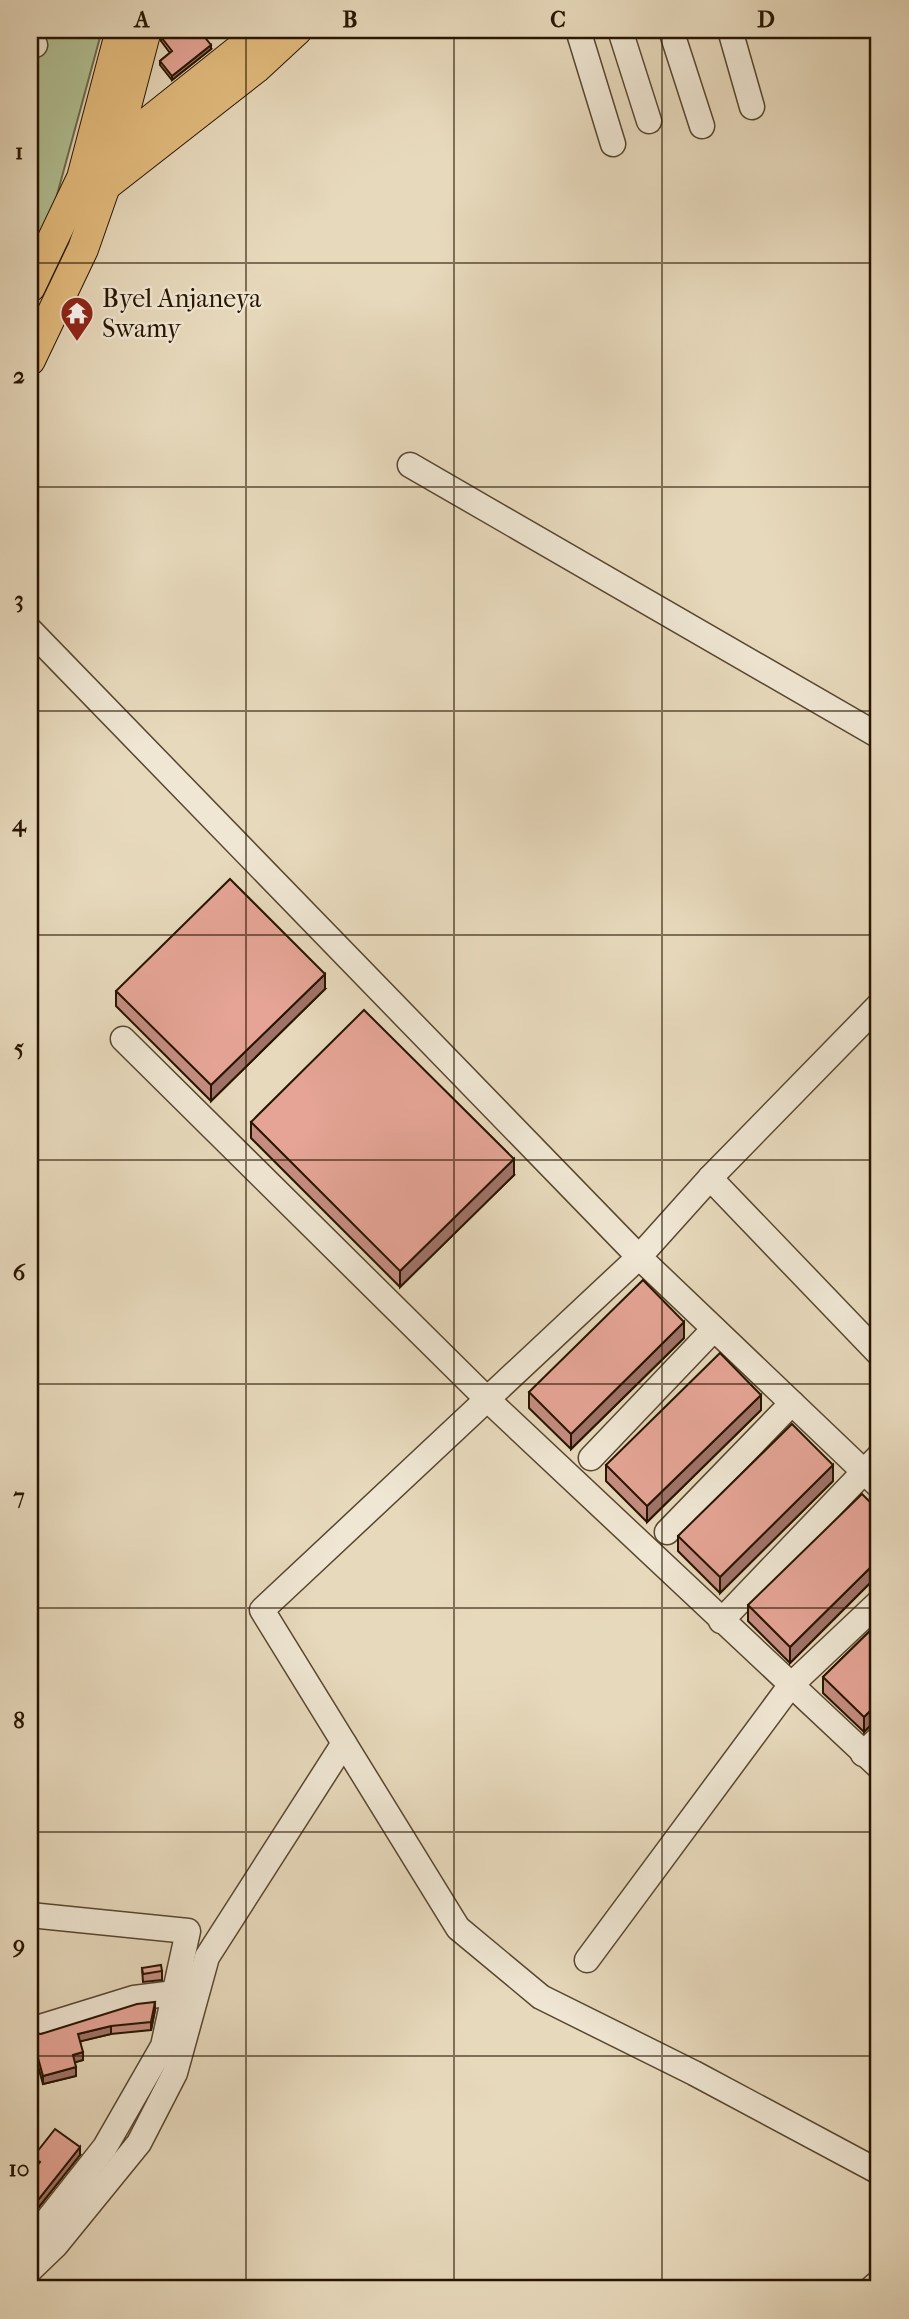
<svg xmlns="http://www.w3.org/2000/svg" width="909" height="2319" font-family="'IM FELL French Canon',serif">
<rect width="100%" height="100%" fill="#e7d9bc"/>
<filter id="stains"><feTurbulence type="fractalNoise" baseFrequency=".00286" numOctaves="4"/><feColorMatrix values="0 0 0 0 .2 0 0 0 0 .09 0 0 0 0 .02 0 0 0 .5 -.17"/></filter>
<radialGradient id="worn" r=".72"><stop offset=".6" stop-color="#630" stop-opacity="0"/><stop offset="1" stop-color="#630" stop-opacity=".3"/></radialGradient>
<!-- green -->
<path fill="#b1c094" stroke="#6c6a4a" stroke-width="2" d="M30,30H102L54,206L30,257Z"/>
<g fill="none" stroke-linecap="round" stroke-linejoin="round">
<defs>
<g id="minor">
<path d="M578,30L613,144"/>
<path d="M620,30L649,121"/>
<path d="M671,30L702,126"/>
<path d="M730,30L752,107"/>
<path d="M30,34L35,45"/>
<path d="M410,465L879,736"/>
<path d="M30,630L639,1257L879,1486"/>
<path d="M879,1005L710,1178L639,1257L262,1610L458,1928L541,1997L694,2073L879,2172"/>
<path d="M123,1039L487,1399L879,1767"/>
<path d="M710,1178L879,1354"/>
<path d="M591,1458L714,1329"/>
<path d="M667,1532L792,1403"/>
<path d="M721,1621L879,1456"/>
<path d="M863,1754L879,1738"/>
<path d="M30,1915L188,1931L163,2046L105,2147L30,2242"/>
<path d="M587,1960L790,1686L879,1602"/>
<path d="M37,2028L134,1998L175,1993"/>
<path d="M30,2270L56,2245L139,2143L175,2073L207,1957L344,1743"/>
<path d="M871,2289L879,2282"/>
</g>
<g id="major">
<path d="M112,151L264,30"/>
<path d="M99,184L105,186L256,68L297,30"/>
<path d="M30,287L82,178L121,30"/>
<path d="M30,360L83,249L105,186L146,30"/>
</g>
</defs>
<!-- minor casing -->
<use href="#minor" stroke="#58462f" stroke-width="27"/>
<!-- major casing -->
<use href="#major" stroke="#281500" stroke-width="32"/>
<!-- minor -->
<use href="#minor" stroke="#efe6d3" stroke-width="24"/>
<!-- major -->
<use href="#major" stroke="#e4bc7e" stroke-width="30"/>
</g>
<!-- wall -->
<g fill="#c58d81" stroke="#281500" stroke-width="2">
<path d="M161,37L211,49L172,80L160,65V61L170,53L161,41Z"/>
<path d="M325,989L211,1101L116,1006V991Z"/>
<path d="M251,1122L514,1175L400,1287L251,1138Z"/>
<path d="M684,1338L571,1449L529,1408V1392Z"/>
<path d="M761,1410L647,1522L606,1481V1465Z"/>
<path d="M833,1481L720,1593L678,1551V1536Z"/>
<path d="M879,1511V1574L790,1663L748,1621V1605Z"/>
<path d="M879,1622L864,1732L823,1693V1677Z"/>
<path d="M142,1968L162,1971V1980L143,1982Z"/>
<path d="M155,2010L151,2030L111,2034L80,2041L83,2060L75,2062L76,2076L43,2084L31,2041V2033L41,2034Z"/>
<path d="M80,2155L38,2208L30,2202V2175L36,2167L33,2165V2157Z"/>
</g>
<!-- shaded-wall -->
<g fill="#a07369" stroke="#281500" stroke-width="2">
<path d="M211,45V49L172,80V76Z"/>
<path d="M325,974V989L211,1101V1085Z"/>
<path d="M514,1159V1175L400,1287V1271Z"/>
<path d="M684,1322V1338L571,1449V1434Z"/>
<path d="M761,1395V1410L647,1522V1506Z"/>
<path d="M833,1465V1481L720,1593V1577Z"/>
<path d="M879,1559V1574L790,1663V1647Z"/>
<path d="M879,1702V1717L864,1732V1717Z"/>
<path d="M155,2002V2010L151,2030V2022Z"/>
<path d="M111,2026V2034L78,2042V2034Z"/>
<path d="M83,2052V2060L73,2063V2055Z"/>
<path d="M76,2067V2076L43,2084V2076Z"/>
<path d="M80,2147V2155L38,2208V2200Z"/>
</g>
<!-- building -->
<g fill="#e5a496" stroke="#281500" stroke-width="2">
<path d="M163,30H199L211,45L172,76L160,61L172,51L161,37Z"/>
<path d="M230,879L325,974L211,1085L116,991Z"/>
<path d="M364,1010L514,1159L400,1271L251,1122Z"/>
<path d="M643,1280L684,1322L571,1434L529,1392Z"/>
<path d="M720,1353L761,1395L647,1506L606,1465Z"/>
<path d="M792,1424L833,1465L720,1577L678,1536Z"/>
<path d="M862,1494L879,1511V1559L790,1647L748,1605Z"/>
<path d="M879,1622V1702L864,1717L823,1677Z"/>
<path d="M161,1965L162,1971L143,1974L142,1968Z"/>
<path d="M155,2002L151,2022L111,2026L78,2034L83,2052L73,2055L76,2067L43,2076L31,2033L41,2034L137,2004Z"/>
<path d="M55,2129L80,2147L38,2200L30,2194V2175L40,2162L33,2157Z"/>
</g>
<!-- grid -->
<path fill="none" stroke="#281500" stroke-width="2" stroke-opacity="0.55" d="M246,30V2289M454,30V2289M662,30V2289M30,263H879M30,487H879M30,711H879M30,935H879M30,1160H879M30,1384H879M30,1608H879M30,1832H879M30,2056H879"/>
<!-- icons -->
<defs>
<symbol id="temple-pin" viewBox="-11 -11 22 30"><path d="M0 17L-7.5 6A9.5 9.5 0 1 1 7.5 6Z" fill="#8f2418" stroke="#efe6d3"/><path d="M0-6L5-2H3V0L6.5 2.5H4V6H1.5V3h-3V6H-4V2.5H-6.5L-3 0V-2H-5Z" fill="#fff"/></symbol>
</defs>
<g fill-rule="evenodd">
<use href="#temple-pin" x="58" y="294" width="38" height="52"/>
</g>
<g text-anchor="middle" stroke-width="5" stroke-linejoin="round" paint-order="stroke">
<!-- poi labels -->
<g font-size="26" fill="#281500" stroke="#efe6d3" text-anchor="start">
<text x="102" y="307">Byel Anjaneya<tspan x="102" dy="30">Swamy</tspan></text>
</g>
</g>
<!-- margin -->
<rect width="909" height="2319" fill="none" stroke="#e7d9bc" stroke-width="77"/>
<rect x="38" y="38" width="832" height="2242" fill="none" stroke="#281500" stroke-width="2.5"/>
<g font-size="23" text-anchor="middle" font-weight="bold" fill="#281500">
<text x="142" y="27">A</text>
<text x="350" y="27">B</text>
<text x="558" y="27">C</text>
<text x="766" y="27">D</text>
<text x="19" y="159">1</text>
<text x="19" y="383">2</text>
<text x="19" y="607">3</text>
<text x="19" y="831">4</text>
<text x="19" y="1055">5</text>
<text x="19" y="1280">6</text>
<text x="19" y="1504">7</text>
<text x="19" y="1728">8</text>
<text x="19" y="1952">9</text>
<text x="19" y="2176">10</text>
</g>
<rect width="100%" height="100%" filter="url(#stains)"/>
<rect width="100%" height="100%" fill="url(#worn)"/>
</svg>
